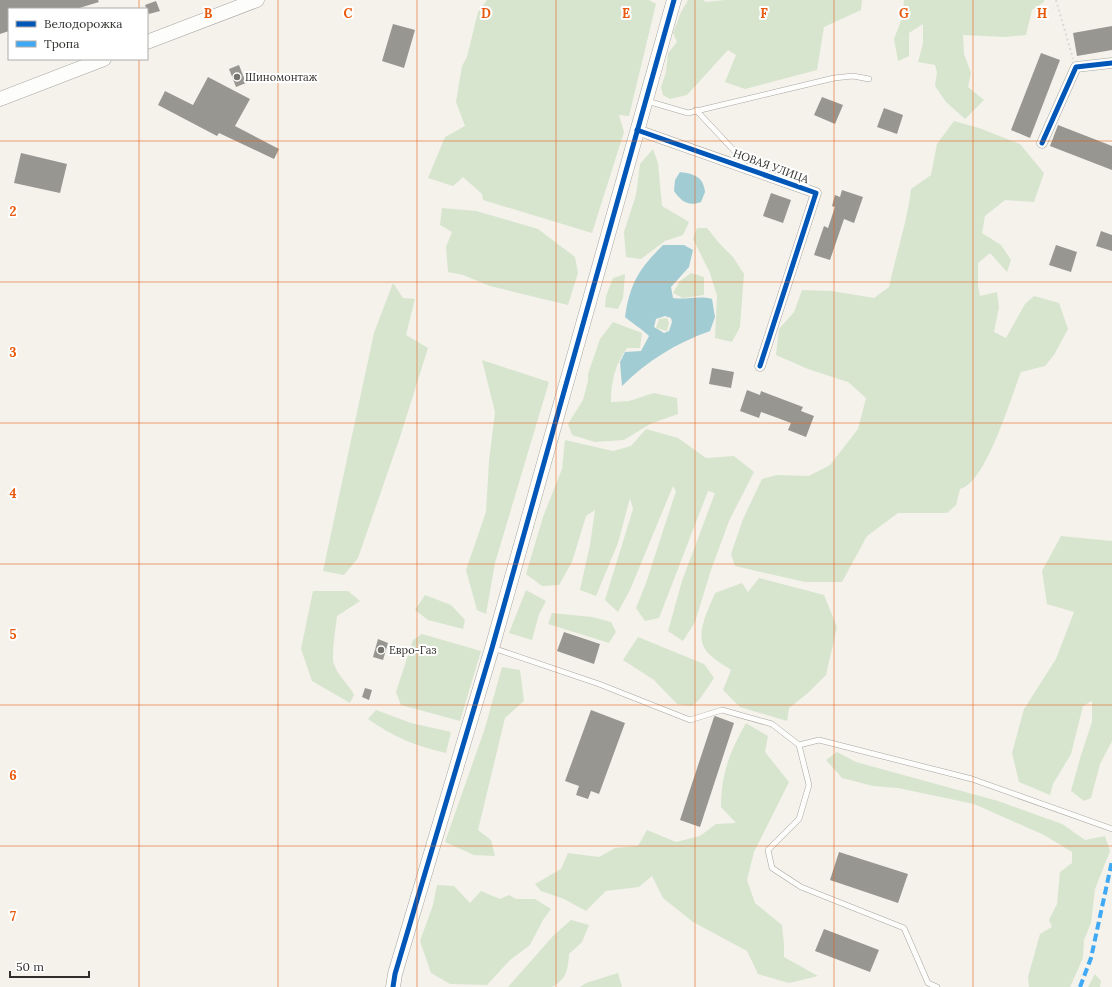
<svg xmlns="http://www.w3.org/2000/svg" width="1112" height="987" font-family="Lora,serif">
<rect width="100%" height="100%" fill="#f4f2eb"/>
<!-- green -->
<g fill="#d7e5cf">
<path d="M487,0H649L656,4L629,116L619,115L624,132L592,233L483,200L482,194L463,177L453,186L428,178L445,137L465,126L456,102L462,66L467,57L478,12Z"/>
<path d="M688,0H703L706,2L725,0H862L861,10L824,27L817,70L745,89L725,82L736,55L728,50L687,95L670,99L663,95L661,87L666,72L668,53L677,42L673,33L681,12Z"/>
<path d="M904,0H1044V2L1032,10L1026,35L1005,37L963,35L964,54L971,73L968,87L984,100L965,119L946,102L935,86L937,72L935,65L918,62L923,43V24L909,33V56L898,61L894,39L902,18Z"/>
<path d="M954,121L979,128L1020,144L1044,173L1034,202L1005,200L985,216L982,233L1001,245L1011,260L1007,272L990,253L978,263V286L980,296L997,292L999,307L994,332L1006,338L1025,304L1034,296L1059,303L1068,329L1054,355L1045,366L1021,372C1011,397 986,483 960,489L956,505L947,513H898L867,536L842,582H805L735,566L731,554L743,519L762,479L777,475L809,476L830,465L858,429L866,398L848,382L808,369L776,355L779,329L794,312L802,290L832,291L874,298L889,287C896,254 907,223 911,189L931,175L937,144Z"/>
<path d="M653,149L658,163L662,206L689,222L683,235L665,241L641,259L626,257L624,232L636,195L640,164Z"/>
<path d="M442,208L476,211L538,229L575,257L578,273L568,305L490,286L463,275L448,272L446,247L452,232L440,225Z"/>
<path d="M697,228H707L719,243L733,257L744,274L740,327L732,342L715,338L717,296L710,273L693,239Z"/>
<path d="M691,273L704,277V295L683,298L673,293L680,281Z"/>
<path d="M625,274L623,298L618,309L605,307L606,296L613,278Z"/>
<path d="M393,283L403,298L415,299L406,335L428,348L400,437L358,558L344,575L323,571L374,333Z"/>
<path d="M667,318L669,323L667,331L656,328L659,319Z"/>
<path d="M613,322L642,333L640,348H627C615,365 611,381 611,402L629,401L654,393L677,398L678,414L650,424L624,440L595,442L572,435L568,424L583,400L588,381V374L600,339Z"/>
<path d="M482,360L549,382L495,563L486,614L477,610L466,570L486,512L489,461L495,412Z"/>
<path d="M646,429L678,438L706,458L734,456L754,472L729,521L711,570L695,622L683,641L668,631L682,581L715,493L708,491L659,618L645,621L636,608L646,583L676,491L673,486L630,590L618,612L605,600L633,509L630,498L618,543L596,596L580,590L590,545L595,510L586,516L572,562L559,585L542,586L526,574L543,517L562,469L565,440L613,451L631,446Z"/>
<path d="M1061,536L1112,541V741L1100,764L1091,798L1084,801L1071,791L1081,755L1092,722V701L1083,706L1071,754L1053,784L1050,795L1019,782L1012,753L1024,709L1056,659L1074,612L1047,604L1042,571Z"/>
<path d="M759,578L824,595L837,627L826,675L808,693L789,708L787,721L740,707L723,690L731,670C724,665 715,660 709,654C692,638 708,611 715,593L742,583L748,592Z"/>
<path d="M526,590L546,601L539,614L532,640L509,633Z"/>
<path d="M313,591H348L360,601L337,616C336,626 331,656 334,664C338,677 349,684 354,695L350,703L312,681L301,649Z"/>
<path d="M425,595L451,605L465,620L463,629L428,620L415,610Z"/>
<path d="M552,613L592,617L611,622L616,632L609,643L548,624Z"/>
<path d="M422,634L481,651L460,721L401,705L396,692L413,640Z"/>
<path d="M638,637L704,664L714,678L699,700L692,706L677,704L654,680L623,660Z"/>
<path d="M502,667L520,670L524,701L505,718L478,830L491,840L495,856L474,855L445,842L485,728Z"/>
<path d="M376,710L411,723L451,732L446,753C416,746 393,737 368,719Z"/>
<path d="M746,723L768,736L765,752L789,782L754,852L747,880L755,903L782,925L784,945V957L818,976L789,983L758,974L747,951L693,922L663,898L652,876L639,887L606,891L586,911L564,899L541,891L535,884L561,869L568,853L599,857L615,848L638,846L647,830L676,842L700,836L716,824L736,823L721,807C721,774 730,751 746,723Z"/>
<path d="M837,752L856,762L998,801L1062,824L1085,840L1105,836L1110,851L1095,889L1091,923L1084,940L1083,958L1070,987H1029L1028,977L1040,934L1052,927L1049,920L1057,904L1060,872L1072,863V852L1044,835L974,804L898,788L873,786L842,778L826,760Z"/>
<path d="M437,885L454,886L470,903L481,891L500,899L509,895L516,899H535L551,909L543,920L530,945L510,960L487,985L450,984L431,973L420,941L433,905Z"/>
<path d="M571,920L589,925L582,942L569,954C568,969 567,979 552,987H508L553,936Z"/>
<path d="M618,973L622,987H580L586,983Z"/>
<path d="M1095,974L1101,981L1100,987H1088Z"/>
</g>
<!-- water -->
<g fill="#a1ccd3" fill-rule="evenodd">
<path d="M680,172C695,174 703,177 705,192L701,202C688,207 681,201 674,191L675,180Z"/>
<path d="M663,245H684L693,250L689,267L671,287L673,298C686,300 700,295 712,299L715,317L710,331C676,343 647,361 622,386L620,362L625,352L641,351L649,336C641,328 633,324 625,317C630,283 639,269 663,245ZM665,316L671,318L672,322L669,331L664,333L654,327L656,319Z"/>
</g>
<!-- building -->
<g fill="#989691">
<path d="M0,0H98L99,2L76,9H9V31L0,34Z"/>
<path d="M156,1L160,11L149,14L145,5Z"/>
<path d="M393,24L415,30L404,68L382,61Z"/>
<path d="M1112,26V50L1077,56L1073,33Z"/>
<path d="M1041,53L1060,60L1030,138L1011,130Z"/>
<path d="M239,65L246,83L236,87L229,69Z"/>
<path d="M208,77L250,99L235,126L279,149L274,159L219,133L217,136L158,105L165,91L193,105Z"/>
<path d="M822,97L843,105L835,124L814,115Z"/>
<path d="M884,108L903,115L897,134L877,127Z"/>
<path d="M1058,125L1112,146V170L1050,146Z"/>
<path d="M21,153L67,164L60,193L14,183Z"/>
<path d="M842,190L863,197L854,223L844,219L830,260L814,255L824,226L828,228L835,207L832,206L835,195L840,197Z"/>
<path d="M771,193L791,200L783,223L763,216Z"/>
<path d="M1101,231L1112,235V251L1096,246Z"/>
<path d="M1056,245L1077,252L1071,272L1049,265Z"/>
<path d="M712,368L734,372L731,388L709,384Z"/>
<path d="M747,390L760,395L761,391L803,407L801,411L814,416L806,437L788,430L791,423L761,412L759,418L740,411Z"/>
<path d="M564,632L600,644L594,664L557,651Z"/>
<path d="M378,639L388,643L383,660L373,657Z"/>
<path d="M365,688L372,690L369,700L362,697Z"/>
<path d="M591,710L625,723L599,794L591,791L588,799L576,795L579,786L565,781Z"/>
<path d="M715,716L734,723L700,827L680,820L714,717Z"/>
<path d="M839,852L908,874L898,903L830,880Z"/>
<path d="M824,929L879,950L870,972L815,951Z"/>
</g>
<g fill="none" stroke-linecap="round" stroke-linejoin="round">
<defs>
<g id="lane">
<path d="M647,101L688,113L834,78L853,76L869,79"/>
<path d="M696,110L740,157L744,167"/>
<path d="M493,648L599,684L690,720L722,710L772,724L799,745L819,740L972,779L1112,829"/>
<path d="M799,745L809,785L799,819L768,850L772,868L801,887L904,928L928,983L937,987"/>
</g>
<g id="street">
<path d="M637,130L816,193L760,366"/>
<path d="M1042,143L1076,67L1112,63"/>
</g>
<g id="secondary">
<path d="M147,42L257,0"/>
<path d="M0,99L104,59"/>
<path d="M393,987L395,974L492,648L674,0"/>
</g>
</defs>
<!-- lane casing -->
<use href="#lane" stroke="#a8a6a1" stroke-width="6"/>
<!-- street casing -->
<use href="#street" stroke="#a8a6a1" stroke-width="11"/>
<!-- secondary casing -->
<use href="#secondary" stroke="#a8a6a1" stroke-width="15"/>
<!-- path -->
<path stroke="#dad9d7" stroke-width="2" stroke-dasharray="2 3" stroke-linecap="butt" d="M1056,0L1073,59"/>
<!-- lane -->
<use href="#lane" stroke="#fdfdfc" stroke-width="5"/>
<!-- street -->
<use href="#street" stroke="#fdfdfc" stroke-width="10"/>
<!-- secondary -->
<use href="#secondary" stroke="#fdfdfc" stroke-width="14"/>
<!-- quiet -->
<path stroke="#3fa9f5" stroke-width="4" stroke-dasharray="8 4" stroke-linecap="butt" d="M1080,987L1091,958L1112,861"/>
<defs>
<g id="cycleway">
<path d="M637,130L816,193L760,366"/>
<path d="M1042,143L1076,67L1112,63"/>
<path d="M393,987L395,974L492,648L674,0"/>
</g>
</defs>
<!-- cycleway casing -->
<use href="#cycleway" stroke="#fff" stroke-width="8"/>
<!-- cycleway -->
<use href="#cycleway" stroke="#0057b8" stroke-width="5"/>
</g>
<!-- grid -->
<path fill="none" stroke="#e8590c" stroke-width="1" stroke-opacity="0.55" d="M139,0V9M278,0V987M417,0V987M556,0V987M695,0V987M834,0V987M973,0V987M139,59V987M0,141H1112M0,282H1112M0,423H1112M0,564H1112M0,705H1112M0,846H1112"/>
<!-- markers -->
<g fill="#75736e" stroke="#fff" stroke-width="1.5">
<circle cx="237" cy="77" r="4"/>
<circle cx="381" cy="650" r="4"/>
</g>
<g text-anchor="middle" stroke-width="4" stroke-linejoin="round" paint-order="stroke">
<!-- poi labels -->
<g font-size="11" fill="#312f2b" stroke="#fff" text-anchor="start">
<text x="245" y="81">Шиномонтаж</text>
<text x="389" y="654">Евро-Газ</text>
</g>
<!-- street labels -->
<g font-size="11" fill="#312f2b" stroke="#fff">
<text transform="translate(771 166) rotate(20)" y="4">НОВАЯ УЛИЦА</text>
</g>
</g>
<g font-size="13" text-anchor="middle" font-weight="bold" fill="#e8590c" stroke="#fff" stroke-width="4" stroke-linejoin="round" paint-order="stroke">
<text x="208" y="18">B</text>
<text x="348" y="18">C</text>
<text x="486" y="18">D</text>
<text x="626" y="18">E</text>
<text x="764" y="18">F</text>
<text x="904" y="18">G</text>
<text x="1042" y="18">H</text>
<text x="13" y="216">2</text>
<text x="13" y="357">3</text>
<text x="13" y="498">4</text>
<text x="13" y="639">5</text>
<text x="13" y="780">6</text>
<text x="13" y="921">7</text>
</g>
<!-- legend -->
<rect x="8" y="8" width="140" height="52" fill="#ffffff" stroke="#adacaa"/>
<rect x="16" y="21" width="20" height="6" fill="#0057b8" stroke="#adacaa"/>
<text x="44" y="28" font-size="12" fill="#312f2b">Велодорожка</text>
<rect x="16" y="41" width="20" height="6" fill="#3fa9f5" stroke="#adacaa"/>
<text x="44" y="48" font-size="12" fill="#312f2b">Тропа</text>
<!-- scale -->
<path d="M10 971v6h79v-6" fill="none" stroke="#312f2b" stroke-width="2"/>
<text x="16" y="971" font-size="12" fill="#312f2b" stroke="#ffffff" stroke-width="3" paint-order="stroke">50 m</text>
</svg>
